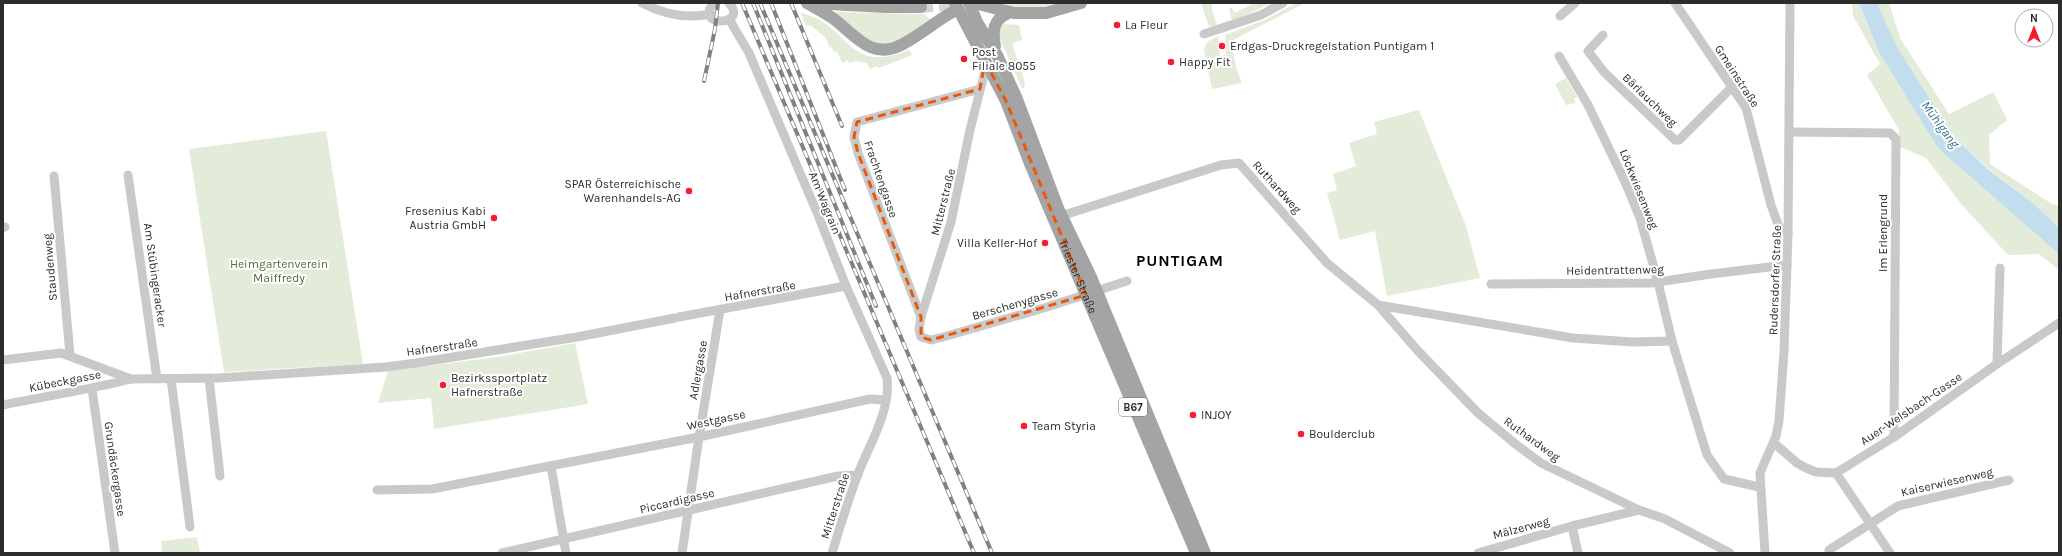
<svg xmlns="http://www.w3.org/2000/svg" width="2062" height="556" font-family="Karla,sans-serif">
<rect width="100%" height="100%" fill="#fff"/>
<!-- green -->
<g fill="#e3ecd8">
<path d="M987,3H1000L1004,7L1006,4L1012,3H1066C1040,11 1013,11 987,3Z"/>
<path d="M1201,3H1212V10L1217,25L1209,27Z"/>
<path d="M1254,3H1271L1234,21L1232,20L1229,10L1231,7L1235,13Z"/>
<path d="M1296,3H1305L1231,41L1236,67L1242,83L1212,89L1204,50L1207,42L1218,36L1220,56L1226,55L1225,35L1267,19Z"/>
<path d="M1852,3H1859L1879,52L2018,217L2059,254V270L2039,254L2008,255L1962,205L1926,158L1898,146L1899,130L1867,75L1880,64L1853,16Z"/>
<path d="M1877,3H1889L1900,38L1949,114L1993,92L2007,120L1989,135L1990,164L2052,204L2059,206V228L2032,202L1989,169L1955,138L1897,47Z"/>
<path d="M834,12L924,14L930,19C920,25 911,34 901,39C873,53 854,29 834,12Z"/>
<path d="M801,13C851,24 845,76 909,50L912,55L879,68L877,66L870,69L867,63L855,61L849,64L848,60L842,63L837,51L834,52L832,47L830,48L825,37L810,25L806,26Z"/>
<path d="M1004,24L1019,25L1022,40L1012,43L1025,83L1024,88H1022L999,37V30Z"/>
<path d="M1566,78L1577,97L1574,99L1576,103L1566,105L1555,84Z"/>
<path d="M1419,110L1466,226L1480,278L1387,296L1375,231L1340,240L1327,193L1337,190L1333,174L1356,166L1349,143L1377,134L1374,122Z"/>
<path d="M326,131L363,364L224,372L189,149Z"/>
<path d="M575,343L588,404L434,429L431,398L378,403L388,371L497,357Z"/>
<path d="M197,537L200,553H162L161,541Z"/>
</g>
<!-- water -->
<path fill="#c2ddee" d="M1859,3H1877L1897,47L1955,138L1989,170L2032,202L2059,228V254L1938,148L1879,52Z"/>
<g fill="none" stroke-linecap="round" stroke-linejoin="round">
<!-- major-tunnel -->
<path stroke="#d5d5d5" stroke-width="12" stroke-dasharray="12 6" stroke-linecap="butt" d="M921,7L962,3"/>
<!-- minor -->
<g stroke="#c9c9c9" stroke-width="9">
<path d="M642,3C663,14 687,19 711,14"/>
<path d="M714,3C692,27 750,27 729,3"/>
<path d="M1675,3L1746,108L1771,205L1779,227L1788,234"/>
<path d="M1560,16L1575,3"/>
<path d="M729,19L749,53L818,215L846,286L887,378C891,411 869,445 858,474C848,500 840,527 832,553"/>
<path d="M1204,34L1261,15L1283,3"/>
<path d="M1603,35L1588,51L1604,72L1675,140H1679L1732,87"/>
<path d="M1559,56L1588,105L1626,184L1640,218L1658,282L1672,341L1707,455L1724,479L1759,487"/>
<path d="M985,61L984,75L970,130L951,222L921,317L919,330L921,337L931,340L943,337L1047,307L1127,281"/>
<path d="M1789,132L1890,133L1896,139L1894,437"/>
<path d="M128,175L157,379"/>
<path d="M54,176L70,355"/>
<path d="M1061,216L1221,165L1239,163L1327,263L1378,305L1418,351L1478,413L1518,446L1541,463L1564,474L1639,510L1665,519L1730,553"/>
<path d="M3,228L5,227"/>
<path d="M1491,284L1651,283L1711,274L1787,265"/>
<path d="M1378,305L1573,338L1633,342L1672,341"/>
<path d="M679,317L846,286"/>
<path d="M921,317L858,153L854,137L857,122L980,89"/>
<path d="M3,360L61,353L131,379L218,378L386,367L416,363L577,337L675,318"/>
<path d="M1997,364L2000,268"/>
<path d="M209,378L220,476"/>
<path d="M171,379L190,527"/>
<path d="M92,389L115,553"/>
<path d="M3,405C46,396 88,390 131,379"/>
<path d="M1774,443L1797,463L1806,468L1816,472L1836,473L1894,437L1997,364L2059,323"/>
<path d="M551,466L566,553"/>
<path d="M1836,473L1890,553"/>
<path d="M377,490L432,489L699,437L870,399L886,400"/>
<path d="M1572,526L1578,553"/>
<path d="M1829,550L1898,506L2009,480"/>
<path d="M502,553L838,476L858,475"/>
<path d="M682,553L699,437L720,310"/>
<path d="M1478,553L1572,526L1639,510"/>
<path d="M1765,553L1760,473L1776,436L1779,421L1784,351L1788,234L1790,3"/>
</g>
<!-- major -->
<g stroke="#a4a4a4" stroke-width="12">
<path d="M807,3C816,8 825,13 834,19C856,36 872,61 903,44C922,34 938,19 958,9"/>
<path d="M811,3L885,7H921"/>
<path id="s1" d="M955,3L1006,101L1031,166L1196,553"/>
<path d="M969,3L977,22L997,55L1017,99L1058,208L1091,277L1205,553"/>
<path d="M974,3L1014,13H1046L1081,3"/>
<path d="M995,46C992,31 993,20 1008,13"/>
</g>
<defs>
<g id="rail">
<path d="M742,3L974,553"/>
<path d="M753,3L876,306"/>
<path d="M760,3L992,553"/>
<path d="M771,3L845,190"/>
<path d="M791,3L842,126"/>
<path d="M704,81L715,29L718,3"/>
</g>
</defs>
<!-- rail casing -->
<use href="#rail" stroke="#818181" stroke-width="4"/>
<!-- rail -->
<use href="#rail" stroke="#fff" stroke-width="2.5" stroke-dasharray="8" stroke-linecap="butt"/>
</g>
<!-- marked area -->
<path fill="none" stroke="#e8590c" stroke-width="3" stroke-dasharray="8 5" stroke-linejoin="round" d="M985,61L1006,101L1086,295L931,340L921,337V317L858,153L854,137L857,122L980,89Z"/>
<!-- markers -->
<g fill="#f61c2e" stroke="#fff" stroke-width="1.5">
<circle cx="1117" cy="25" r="4"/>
<circle cx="1222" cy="46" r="4"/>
<circle cx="964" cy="59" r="4"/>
<circle cx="1171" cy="62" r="4"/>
<circle cx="689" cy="191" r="4"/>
<circle cx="494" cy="218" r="4"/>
<circle cx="1045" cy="243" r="4"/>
<circle cx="443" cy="385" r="4"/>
<circle cx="1193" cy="415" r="4"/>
<circle cx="1024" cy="426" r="4"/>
<circle cx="1301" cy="434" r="4"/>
</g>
<g text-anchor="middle" stroke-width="4" stroke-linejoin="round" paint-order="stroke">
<!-- shield labels -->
<rect fill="#fff" stroke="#6b6b6b" stroke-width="1" x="1119" y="398" width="28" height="18" rx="3"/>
<g font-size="11" font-weight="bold" fill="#2c2c2c">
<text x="1133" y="411">B67</text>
</g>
<!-- poi labels -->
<g font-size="12" fill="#2c2c2c" stroke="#fff" text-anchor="start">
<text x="1125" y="29">La Fleur</text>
<text x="1230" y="50">Erdgas-Druckregelstation Puntigam 1</text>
<text x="972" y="56">Post<tspan x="972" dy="14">Filiale 8055</tspan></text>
<text x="1179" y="66">Happy Fit</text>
<text x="681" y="188" text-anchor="end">SPAR Österreichische<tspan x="681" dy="14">Warenhandels-AG</tspan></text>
<text x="486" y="215" text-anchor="end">Fresenius Kabi<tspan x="486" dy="14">Austria GmbH</tspan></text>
<text x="1037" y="247" text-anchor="end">Villa Keller-Hof</text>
<text x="451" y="382">Bezirkssportplatz<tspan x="451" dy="14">Hafnerstraße</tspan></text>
<text x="1201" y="419">INJOY</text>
<text x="1032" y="430">Team Styria</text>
<text x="1309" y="438">Boulderclub</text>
</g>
<!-- street labels -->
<g font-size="12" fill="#2c2c2c" stroke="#fff">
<text transform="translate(1737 76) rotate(57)" y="4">Gmeinstraße</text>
<text transform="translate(1650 100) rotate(44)" y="4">Bärlauchweg</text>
<text transform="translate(881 179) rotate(71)" y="4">Frachtengasse</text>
<text transform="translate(1277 187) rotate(48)" y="4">Ruthardweg</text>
<text transform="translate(1639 189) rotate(68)" y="4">Löckwiesenweg</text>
<text transform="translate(943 202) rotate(-76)" y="4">Mitterstraße</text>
<text transform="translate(825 203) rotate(68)" y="4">Am Wagrain</text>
<text transform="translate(1883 233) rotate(-90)" y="4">Im Erlengrund</text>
<text transform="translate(50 267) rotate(-95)" y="4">Staudenweg</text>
<text transform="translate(1615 270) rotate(-1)" y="4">Heidentrattenweg</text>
<text transform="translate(155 275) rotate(82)" y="4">Am Stübingeracker</text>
<text dy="4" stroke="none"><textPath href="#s1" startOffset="300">Triester Straße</textPath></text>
<text transform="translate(1775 280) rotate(-88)" y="4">Rudersdorfer Straße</text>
<text transform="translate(760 291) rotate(-10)" y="4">Hafnerstraße</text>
<text transform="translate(1015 304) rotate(-16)" y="4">Berschenygasse</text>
<text transform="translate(442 347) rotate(-8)" y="4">Hafnerstraße</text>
<text transform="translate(698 370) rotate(-80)" y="4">Adlergasse</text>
<text transform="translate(65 381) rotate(-11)" y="4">Kübeckgasse</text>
<text transform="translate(1911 409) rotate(-34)" y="4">Auer-Welsbach-Gasse</text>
<text transform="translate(716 420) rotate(-12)" y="4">Westgasse</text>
<text transform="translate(1532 439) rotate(36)" y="4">Ruthardweg</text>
<text transform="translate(115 469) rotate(82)" y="4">Grundäckergasse</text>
<text transform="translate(1947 482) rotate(-13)" y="4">Kaiserwiesenweg</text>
<text transform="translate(677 501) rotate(-13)" y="4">Piccardigasse</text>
<text transform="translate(835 506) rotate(-72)" y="4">Mitterstraße</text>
<text transform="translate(1521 528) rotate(-15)" y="4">Mälzerweg</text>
</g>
<!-- park labels -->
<g font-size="12" fill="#506c36" stroke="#fff">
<text x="279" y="268">Heimgartenverein<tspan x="279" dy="14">Maiffredy</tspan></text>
</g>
<!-- water labels -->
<g font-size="13" font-style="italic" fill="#337096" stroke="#fff">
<text transform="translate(1941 124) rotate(54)" y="5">Mühlgang</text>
</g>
<!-- district labels -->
<g font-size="16" font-weight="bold" letter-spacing="1" fill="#000" stroke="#fff">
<text x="1180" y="266">PUNTIGAM</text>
</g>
</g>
<!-- border -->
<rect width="2062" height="556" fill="none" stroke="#2c2c2c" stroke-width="8"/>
<!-- north arrow -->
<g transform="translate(2034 28)"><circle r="19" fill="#ffffff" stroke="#ababab"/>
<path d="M0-3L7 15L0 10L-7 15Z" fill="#f61c2e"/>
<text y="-6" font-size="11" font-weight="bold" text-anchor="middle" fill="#2c2c2c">N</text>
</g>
</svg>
